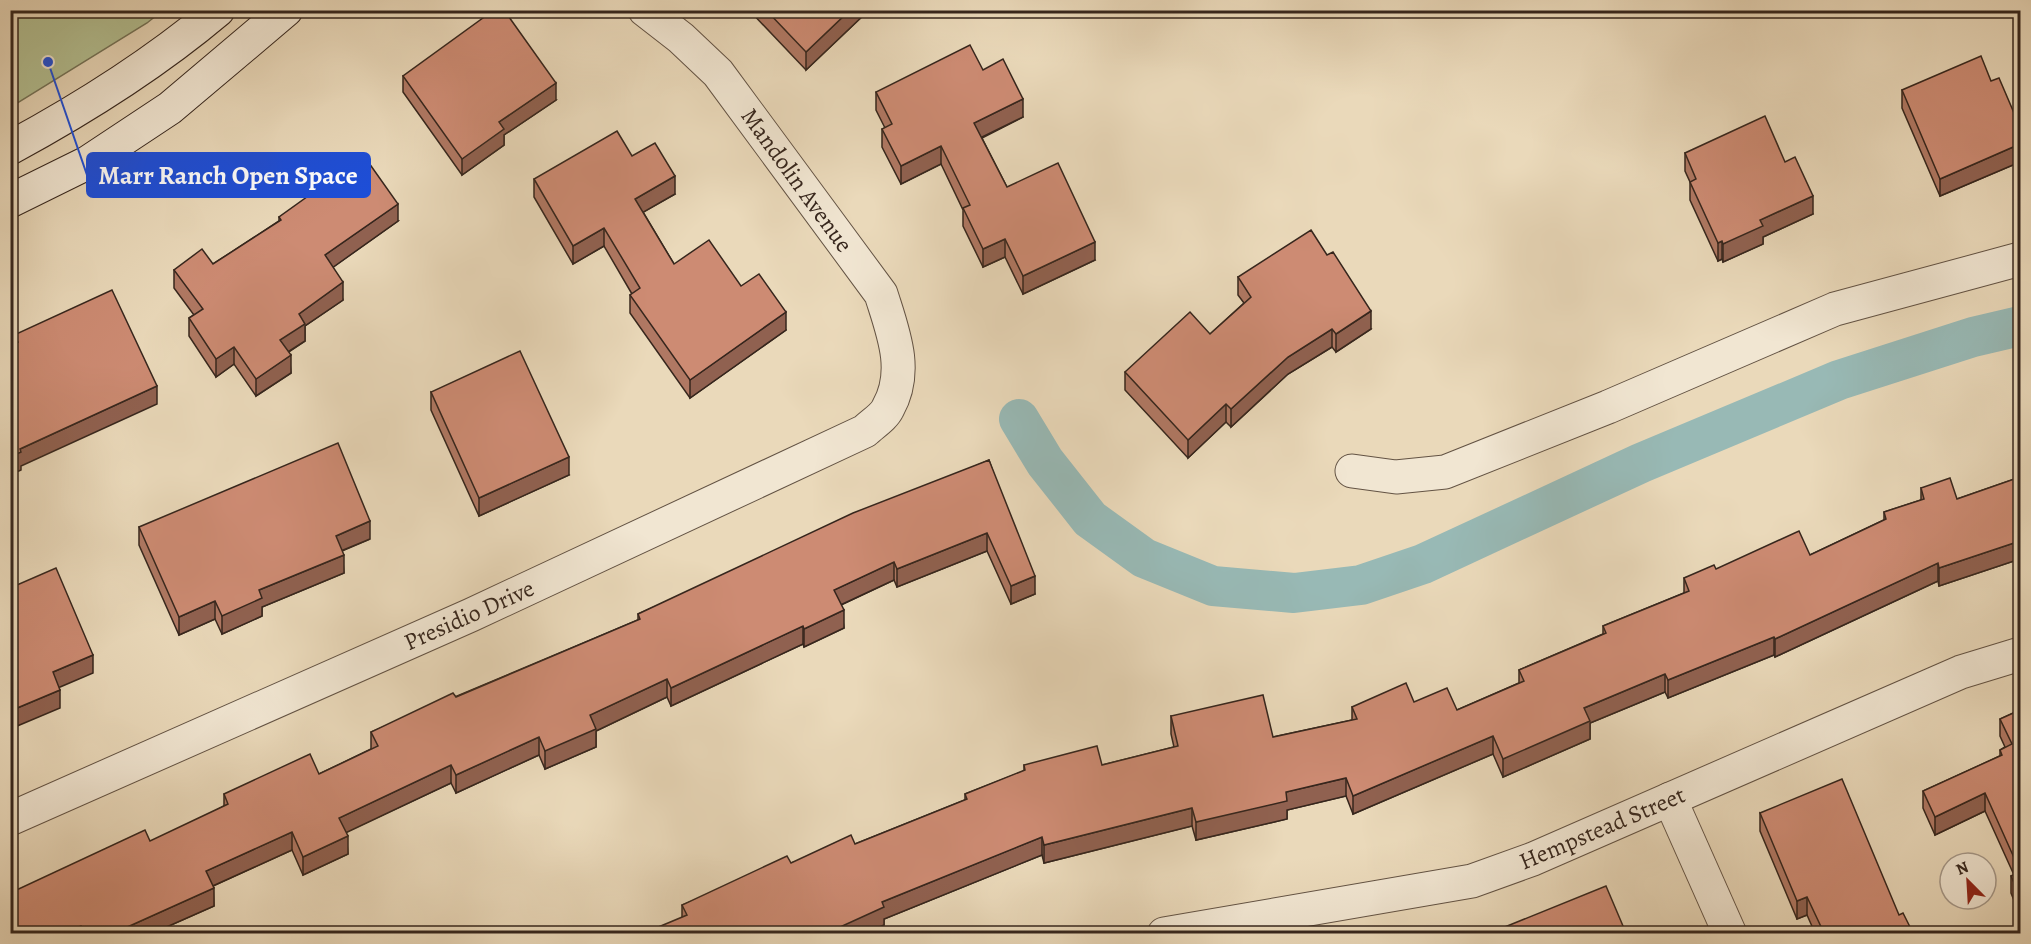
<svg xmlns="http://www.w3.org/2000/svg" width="2031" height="944" font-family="Alegreya,serif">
<rect width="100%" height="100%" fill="#ead9ba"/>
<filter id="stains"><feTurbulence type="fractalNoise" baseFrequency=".00333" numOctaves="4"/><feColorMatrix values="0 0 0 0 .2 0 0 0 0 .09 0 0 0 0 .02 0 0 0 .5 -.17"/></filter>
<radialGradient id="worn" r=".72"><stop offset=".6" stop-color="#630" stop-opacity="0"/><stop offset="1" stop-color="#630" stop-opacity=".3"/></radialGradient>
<!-- green -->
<path fill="#b4c092" stroke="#757358" stroke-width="1.5" d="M11,10H162V11L147,23L11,107Z"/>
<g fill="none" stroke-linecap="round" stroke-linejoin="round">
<!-- canal -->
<path stroke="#98b9b5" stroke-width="40" d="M1019,419L1045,462L1090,519L1144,558L1213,586L1294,593L1361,585L1423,564L1641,463L1839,380L1973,337L2020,326"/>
<defs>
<g id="street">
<path d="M1352,471L1396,477L1445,472L1608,407L1835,309L2020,259"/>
<path d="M1670,799L1730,934"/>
<path d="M10,819L471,615L865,431C872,424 884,417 888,408C909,371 893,332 881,294L718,73L681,38L645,10"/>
<path d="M1164,934L1472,881L1533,859L1961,672L2020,654"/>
</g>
<g id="secondary">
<path d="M10,148C84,108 154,64 218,10"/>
<path d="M10,201L87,163L170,108L286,10"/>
</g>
</defs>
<!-- street casing -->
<use href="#street" stroke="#635344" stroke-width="35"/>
<!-- secondary casing -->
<use href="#secondary" stroke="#36261d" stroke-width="35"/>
<!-- street -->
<use href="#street" stroke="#f1e6d2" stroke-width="33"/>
<!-- secondary -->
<use href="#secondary" stroke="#f1e6d2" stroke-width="33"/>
</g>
<!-- wall -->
<g fill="#b07863" stroke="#36261d" stroke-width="1.5">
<path d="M749,10H869L806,70Z"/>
<path d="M983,70L1023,117L982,138L1007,187L1095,260L1023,294L1005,257L983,267L963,226V210L941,164L901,184L882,147V129L885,128L876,110V92Z"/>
<path d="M403,76L556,100L504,135V145L462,175L403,92Z"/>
<path d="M1991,81L2020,127V162L1940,196L1902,108V90Z"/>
<path d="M1685,153L1785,162L1813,214L1763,237V244L1723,262L1722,259L1718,261L1690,200V182L1685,171Z"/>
<path d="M632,156L675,194L643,212L674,264L741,286L786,330L690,398L630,313V295L632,294L604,246L573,264L534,197V179Z"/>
<path d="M279,217L398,221L333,267L343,300L305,326V341L289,352L291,373L256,396L234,364L216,377L189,336V318L194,315L174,288V270L213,264L279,221Z"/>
<path d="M1238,277L1371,329L1336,352L1332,347L1288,374L1231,427L1226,422L1188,458L1125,390V372L1210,334L1244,303L1238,295Z"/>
<path d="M431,392L569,475L479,516L431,410Z"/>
<path d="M989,460L1035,594L1011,604L987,551L897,587L894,580L841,605L844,628L804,647L803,644L671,706L667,697L596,731V747L545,769L539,755L456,793L451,783L346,832L348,854L303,875L292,850L213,886L214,906L153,933H10L224,806V794L319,774L371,749V732L638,620V614Z"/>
<path d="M2020,477V559L1939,586L1938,581L1775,657L1774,655L1668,698L1665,692L1590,723V739L1503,777L1493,754L1353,814L1346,796L1287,810V819L1196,840L1192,826L1044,863L1042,855L884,919V925L682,917V905L791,863L855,844L965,800V794L1024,771V765H1102L1174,747L1171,734V716L1273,737L1352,720V707L1414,702L1457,710L1519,683V670L1603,634V626L1684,593V578L1716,569L1810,555L1884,520V512L1921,500V488L1957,499Z"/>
<path d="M139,527L370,539L342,551L344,573L262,607V616L222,634L215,619L179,635L139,545Z"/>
<path d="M2020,710V915L2011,893V876L2014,875L1985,811L1935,835L1923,808V791L2000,756V750L2005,747L2000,736V719Z"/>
<path d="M1760,813L1899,915L1913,933H1815L1807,915L1797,919L1760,831Z"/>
</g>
<!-- shaded-wall -->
<g fill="#906150" stroke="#36261d" stroke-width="1.5">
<path d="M850,10H869L806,70V52Z"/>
<path d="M556,83V100L504,135V145L462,175V159L499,122Z"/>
<path d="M1023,99V117L974,141V123Z"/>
<path d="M2020,144V162L1940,196V179Z"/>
<path d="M941,146V164L901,184V166Z"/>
<path d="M675,176V194L635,217V199Z"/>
<path d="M1813,196V214L1763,237V244L1723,262V244L1760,220Z"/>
<path d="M398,204V221L325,273V255Z"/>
<path d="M604,228V246L573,264V246Z"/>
<path d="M1005,239V257L983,267V249Z"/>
<path d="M1722,241V259L1718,261V243Z"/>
<path d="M1095,242V260L1023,294V276Z"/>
<path d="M343,282V300L305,326V341L280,357V340L299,314Z"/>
<path d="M1371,311V329L1336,352V334Z"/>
<path d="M786,312V330L690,398V380Z"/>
<path d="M1332,329V347L1288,374L1231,427V409L1288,357Z"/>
<path d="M234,347V364L216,377V359Z"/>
<path d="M291,355V373L256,396V379Z"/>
<path d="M157,386V404L21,466V470L10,475V457L20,449Z"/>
<path d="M1226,404V422L1188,458V440Z"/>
<path d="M569,457V475L479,516V498Z"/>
<path d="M370,521V539L336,553V536Z"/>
<path d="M987,533V551L897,587V569Z"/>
<path d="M2020,541V559L1939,586V568Z"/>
<path d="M344,555V573L262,607V616L222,634V616L259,590Z"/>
<path d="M894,562V580L834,608V590Z"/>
<path d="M1938,563V581L1775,657V639Z"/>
<path d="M1035,576V594L1011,604V586Z"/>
<path d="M215,601V619L179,635V617Z"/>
<path d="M844,610V628L804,647V629Z"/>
<path d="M803,626V644L671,706V688Z"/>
<path d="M1774,637V655L1668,698V680Z"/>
<path d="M93,655V673L53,690V672Z"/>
<path d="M1665,674V692L1590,723V739L1503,777V759L1584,708Z"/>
<path d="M667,679V697L596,731V747L545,769V751L590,715Z"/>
<path d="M60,690V708L10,729V711Z"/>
<path d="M1493,736V754L1353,814V796Z"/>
<path d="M539,737V755L456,793V775Z"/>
<path d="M451,765V783L339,836V818Z"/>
<path d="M1346,778V796L1287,810V819L1196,840V822L1286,792Z"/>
<path d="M1985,793V811L1935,835V817Z"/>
<path d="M1192,808V826L1044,863V845Z"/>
<path d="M292,832V850L206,889V871Z"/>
<path d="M348,836V854L303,875V857Z"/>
<path d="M1042,837V855L884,919V925L865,933H827L882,902Z"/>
<path d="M214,888V906L153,933H114Z"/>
<path d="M1807,897V915L1797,919V901Z"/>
<path d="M81,926V933H65Z"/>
</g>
<!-- building -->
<g fill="#cd8b73" stroke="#36261d" stroke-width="1.5">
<path d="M494,10H504L556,83L499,122L504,129L462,159L403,76Z"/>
<path d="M766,10H850L806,52Z"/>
<path d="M970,45L983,70L1003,59L1023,99L974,123L1007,187L1058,163L1095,242L1023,276L1005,239L983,249L963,208L970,205L941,146L901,166L882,129L892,124L876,92Z"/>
<path d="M1981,56L1991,81L1999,78L2020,127V144L1940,179L1902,90Z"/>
<path d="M1765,116L1785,162L1795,157L1813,196L1760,220L1763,226L1723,244L1722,241L1718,243L1690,182L1696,179L1685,153Z"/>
<path d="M617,131L632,156L655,143L675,176L635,199L674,264L709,240L741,286L759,274L786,312L690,380L630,295L640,288L604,228L573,246L534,179Z"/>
<path d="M364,156L398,204L325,255L343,282L299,314L305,324L280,340L291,355L256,379L234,347L216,359L189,318L203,309L174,270L202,249L213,264L281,220L279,217Z"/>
<path d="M1311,230L1327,255L1333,252L1371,311L1336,334L1332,329L1288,357L1231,409L1226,404L1188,440L1125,372L1190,312L1210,334L1251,297L1238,277Z"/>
<path d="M112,290L157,386L20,449L21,452L10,457V345L18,342L14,335Z"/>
<path d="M520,351L569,457L479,498L431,392Z"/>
<path d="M338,443L370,521L336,536L344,555L259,590L262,598L222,616L215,601L179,617L139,527Z"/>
<path d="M989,460L1035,576L1011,586L987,533L897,569L894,562L834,590L844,610L804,629L803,626L671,688L667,679L590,715L596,729L545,751L539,737L456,775L451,765L339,818L348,836L303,857L292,832L206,871L214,888L114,933H85L81,926L65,933H10V893L145,830L150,841L228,804L224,794L310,754L319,774L378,746L371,732L453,693L456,697L640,619L638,614L853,513Z"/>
<path d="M2020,477V541L1939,568L1938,563L1775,639L1774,637L1668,680L1665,674L1584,708L1590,721L1503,759L1493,736L1353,796L1346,778L1286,792L1287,801L1196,822L1192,808L1044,845L1042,837L882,902L884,907L827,933H644L687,915L682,905L787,856L791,863L851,835L855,844L967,799L965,794L1025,770L1024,765L1097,746L1102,765L1178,746L1171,716L1263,695L1273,737L1357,719L1352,707L1406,683L1414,702L1447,688L1457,710L1524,681L1519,670L1606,633L1603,626L1689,591L1684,578L1714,565L1716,569L1799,531L1810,555L1886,519L1884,512L1924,499L1921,488L1950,478L1957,499Z"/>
<path d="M56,568L93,655L53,672L60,690L10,711V588Z"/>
<path d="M2020,710V871L1985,793L1935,817L1923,791L2002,755L2000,750L2012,744L2000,719Z"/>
<path d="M1842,779L1899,915L1903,913L1913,933H1824L1807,897L1797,901L1760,813Z"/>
<path d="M2020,872V897L2011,876Z"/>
<path d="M1606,886L1626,933H1490Z"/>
</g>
<g text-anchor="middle" stroke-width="4.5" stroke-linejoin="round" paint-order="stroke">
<!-- street labels -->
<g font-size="24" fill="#36261d" stroke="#f1e6d2">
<text transform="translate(797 180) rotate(54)" y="8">Mandolin Avenue</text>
<text transform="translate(469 615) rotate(-24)" y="8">Presidio Drive</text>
<text transform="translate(1602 828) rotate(-23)" y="8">Hempstead Street</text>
</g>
</g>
<!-- callouts -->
<path fill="none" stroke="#1d4ed8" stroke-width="2" d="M48 62L87 175"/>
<circle fill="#1d4ed8" stroke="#f1e6d2" stroke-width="2" cx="48" cy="62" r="6"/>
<rect fill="#1d4ed8" stroke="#1d4ed8" stroke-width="2" x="87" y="153" width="283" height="44" rx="6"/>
<g font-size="26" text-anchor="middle" font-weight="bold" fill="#fff">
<text x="228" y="184">Marr Ranch Open Space</text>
</g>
<!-- margin -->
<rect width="2031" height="944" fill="none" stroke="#ead9ba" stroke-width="36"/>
<rect x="12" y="12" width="2007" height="920" fill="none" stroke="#36261d" stroke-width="3"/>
<rect x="18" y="18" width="1995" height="908" fill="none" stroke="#36261d" stroke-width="1.5"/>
<!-- north arrow -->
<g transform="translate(1968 881) rotate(336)"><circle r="28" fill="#f1e6d2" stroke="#a6998a" stroke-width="1.5"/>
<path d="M0-4.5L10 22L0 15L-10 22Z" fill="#8f2418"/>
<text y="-9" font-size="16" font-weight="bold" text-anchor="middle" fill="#36261d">N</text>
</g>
<rect width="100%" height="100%" filter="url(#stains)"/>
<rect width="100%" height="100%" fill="url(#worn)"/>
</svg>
